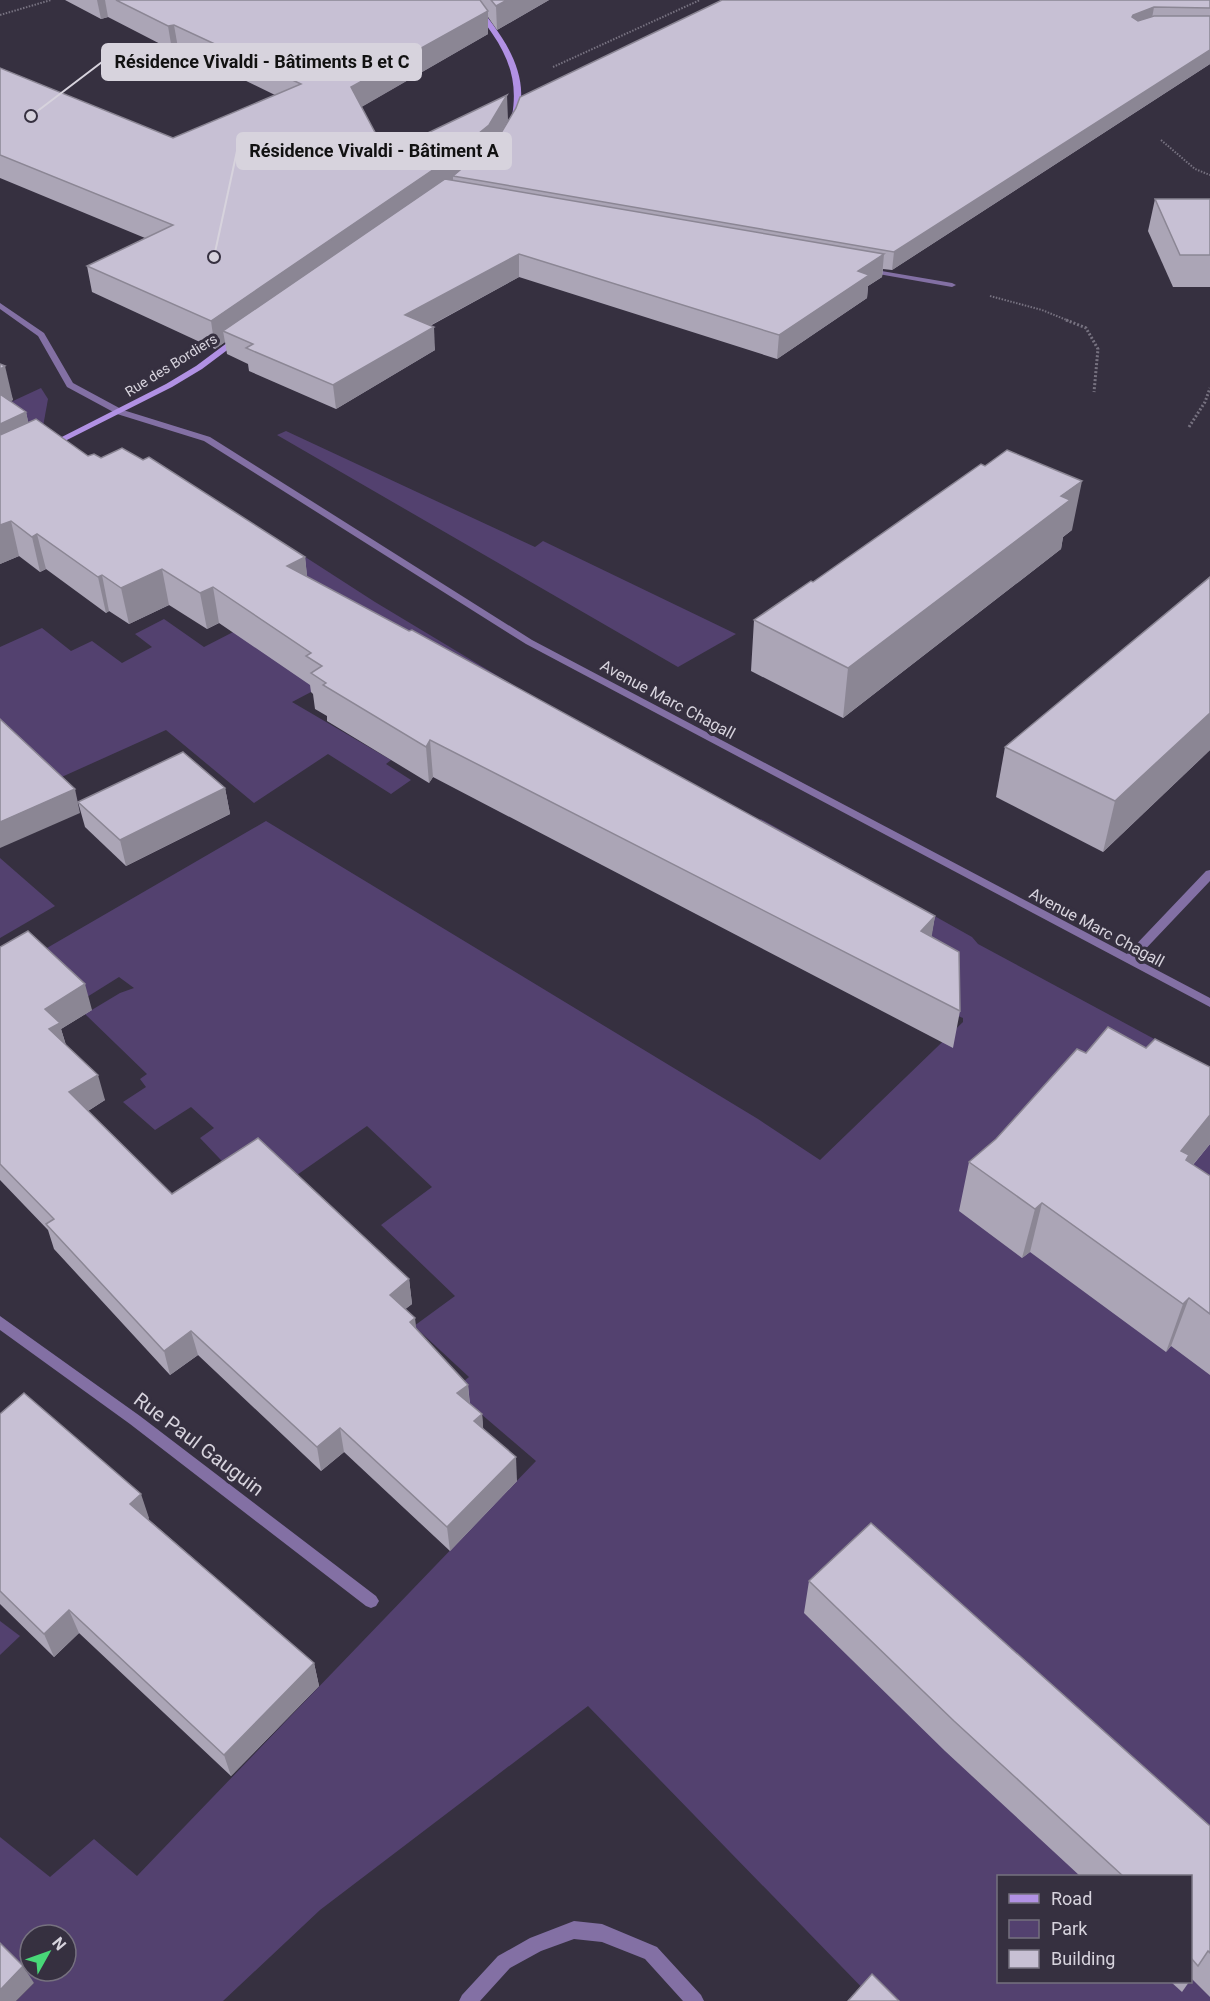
<svg xmlns="http://www.w3.org/2000/svg" width="1210" height="2001" font-family="Roboto,sans-serif">
<rect width="100%" height="100%" fill="#363040"/>
<!-- green -->
<g fill="#53416f" fill-rule="evenodd">
<path d="M41,388L48,399L42,432L0,407Z"/>
<path d="M286,431L535,547L543,541L736,634L678,667L277,435Z"/>
<path d="M282,542L375,602L548,706L311,692L292,702L391,760L386,764L411,780L391,794L328,754L254,803L166,730L55,780L0,729V647L42,628L71,651L92,641L122,663L152,647L135,634L164,619L204,647L309,593L255,557Z"/>
<path d="M761,819L972,937L978,944L1210,1069V2001H875L588,1706L320,1910L223,2001H16L34,1983L0,1948V1837L50,1877L94,1839L137,1876L536,1461L453,1390L469,1377L414,1326L455,1296L381,1225L432,1187L367,1126L294,1177L239,1179L200,1138L214,1128L191,1107L155,1130L123,1102L146,1087L140,1079L147,1074L85,1014L120,993L134,988L119,977L87,997L40,952L266,821L758,1119L820,1160L963,1022V1018L943,1010L725,841ZM998,1876H1190V1982H998ZM30,1935H66V1971H30Z"/>
<path d="M0,858L55,906L0,938Z"/>
<path d="M0,1621L20,1636L0,1655Z"/>
</g>
<g fill="none" stroke-linecap="round" stroke-linejoin="round">
<!-- path-far1 -->
<g stroke="#777280" stroke-width="2" stroke-dasharray="1.5 1.5" stroke-linecap="butt">
<path d="M0,15L51,0"/>
<path d="M553,67L700,0"/>
<path d="M1161,140L1195,169L1210,175"/>
<path d="M990,296L1042,310L1069,321"/>
</g>
<!-- path -->
<g stroke="#777280" stroke-width="3" stroke-dasharray="2 2" stroke-linecap="butt">
<path d="M1066,320L1086,328L1098,349L1094,392"/>
<path d="M1189,427L1205,402L1210,388"/>
</g>
<!-- lane -->
<path fill="#8370a4" fill-rule="evenodd" d="M574,1921L602,1924L657,1947L701,1995L704,2001H683L645,1959L602,1942L574,1939L541,1951L510,1968L480,2001H459L462,1995L498,1956L530,1938Z"/>
<!-- street -->
<g fill="#8370a4" fill-rule="evenodd">
<path d="M864,268L952,283L956,285L952,287L867,272H864Z"/>
<path d="M0,303L44,333L73,383L123,410L210,437L532,640L1127,954L1206,871L1210,870V881L1136,959L1210,998V1007L526,644L204,441L117,414L67,387L38,336L0,309Z"/>
<path d="M0,1316L140,1416L376,1596L379,1601L376,1606L371,1608L366,1606L130,1424L0,1330Z"/>
</g>
<!-- secondary -->
<g fill="#b191e4" fill-rule="evenodd">
<path d="M467,0H473C500,31 533,74 517,117L512,116C521,66 496,37 467,0Z"/>
<path d="M235,337L242,339L202,369L172,387L53,447L46,445L166,384L196,366Z"/>
</g>
</g>
<!-- wall -->
<g fill="#aba5b6">
<path d="M65,0H549L497,30L488,17V34L361,107L386,153L508,120L497,139L516,108L520,97L1210,0V64L892,270L883,269L882,277L868,286L867,298L777,359L519,277L430,326L435,350L336,409L249,371L248,364L227,354L225,342L215,349L92,292L87,266L145,238L0,178V68L173,138L275,95L178,48L172,50L108,17L101,19Z"/>
<path d="M1155,199H1210V287H1173L1148,231Z"/>
<path d="M0,364L13,400L10,401L26,412L28,422L88,456L305,557L307,577L935,916L931,937L960,1011L953,1048L433,777L429,783L327,721V716L315,709L313,694L311,692L310,685L219,623L207,629L169,605L129,624L109,611L106,613L46,569L40,572L19,556L0,564Z"/>
<path d="M1072,530L1063,537L1061,549L843,718L751,671L754,620L813,582Z"/>
<path d="M1210,577V750L1103,852L996,797L1005,747Z"/>
<path d="M225,788L230,814L126,866L85,827L78,802Z"/>
<path d="M0,947L92,1010L61,1029L66,1045L105,1100L88,1111L172,1194L409,1279L412,1304L405,1309L416,1329L468,1385L470,1404L482,1414L483,1429L517,1481L450,1551L344,1452L321,1471L198,1355L170,1375L54,1249L48,1230L0,1180Z"/>
<path d="M1146,1048L1210,1067V1144L1193,1165L1210,1176V1375L1171,1346L1166,1352L1030,1252L1022,1258L959,1211L969,1162L996,1139L1086,1053Z"/>
<path d="M0,1414L149,1518L148,1519L314,1663L319,1686L231,1776L79,1633L54,1657L0,1604Z"/>
<path d="M809,1581L1210,1826V1997L1191,1978V1979V1876H1080L945,1751L804,1613Z"/>
<path d="M1171,1982H1189L1182,1992Z"/>
</g>
<!-- shaded-wall -->
<g fill="#8b8694">
<path d="M97,0H105L108,17L101,19Z"/>
<path d="M507,0H549L497,30L496,6Z"/>
<path d="M1154,7L1151,24L1129,34L1132,17L1133,15Z"/>
<path d="M488,11V34L353,112L351,87Z"/>
<path d="M174,25L178,48L172,50L168,26Z"/>
<path d="M1210,50V64L892,270L894,252Z"/>
<path d="M507,95L508,120L490,150L453,176V180L223,331L225,342L215,349L211,321Z"/>
<path d="M519,254V277L407,338L405,315Z"/>
<path d="M884,254L882,277L868,286L867,298L777,359L779,335L858,271Z"/>
<path d="M434,327L435,350L336,409L333,385Z"/>
<path d="M5,366L13,400L0,407V369Z"/>
<path d="M26,412L34,447L0,463V424Z"/>
<path d="M1082,481L1072,530L1063,537L1061,549L843,718L848,668L1061,496Z"/>
<path d="M11,521L19,556L0,564V525Z"/>
<path d="M37,534L46,569L40,572L32,537Z"/>
<path d="M305,557L309,593L287,566Z"/>
<path d="M162,569L169,605L129,624L121,588Z"/>
<path d="M102,575L109,611L106,613L98,577Z"/>
<path d="M213,587L219,623L207,629L200,593Z"/>
<path d="M1210,713V750L1103,852L1115,801Z"/>
<path d="M430,740L433,777L429,783L426,747Z"/>
<path d="M225,788L230,814L126,866L120,840Z"/>
<path d="M75,789L80,813L0,848V822Z"/>
<path d="M935,916L929,953L921,931Z"/>
<path d="M85,984L92,1010L61,1029L67,1049L49,1029L45,1009Z"/>
<path d="M98,1075L105,1100L77,1118L69,1092Z"/>
<path d="M1210,1115V1144L1181,1179V1151Z"/>
<path d="M1042,1203L1030,1252L1022,1258L1035,1209Z"/>
<path d="M409,1279L412,1304L393,1319L390,1295Z"/>
<path d="M1189,1298L1171,1346L1166,1352L1183,1304Z"/>
<path d="M415,1318L418,1343L410,1322Z"/>
<path d="M191,1331L198,1355L170,1375L164,1351Z"/>
<path d="M468,1385L470,1409L457,1393Z"/>
<path d="M482,1414L484,1438L474,1421Z"/>
<path d="M340,1428L344,1452L321,1471L317,1447Z"/>
<path d="M516,1457L517,1481L450,1551L447,1527Z"/>
<path d="M141,1494L149,1518L138,1528L130,1504Z"/>
<path d="M69,1610L79,1633L54,1657L44,1634Z"/>
<path d="M314,1663L319,1686L231,1776L224,1755Z"/>
<path d="M23,1966L34,1983L16,2001H0V1990Z"/>
</g>
<!-- building -->
<g fill="#c7c0d4" stroke="#8b8694" stroke-width="1.5">
<path d="M116,0H480L488,11L351,87L386,153L507,95L489,125L437,167L211,321L87,266L173,225L0,155V68L173,138L301,84L174,25L168,26Z"/>
<path d="M491,0H507L496,6Z"/>
<path d="M722,0H1210V8L1154,7L1133,15L1132,17L1138,21L1154,16H1210V50L894,252L453,176L498,138L516,108L520,97Z"/>
<path d="M445,179L884,254L858,271L869,275L779,335L519,254L405,315L434,327L333,385L246,348L253,344L223,331Z"/>
<path d="M1155,199H1210V255H1180Z"/>
<path d="M0,364L5,366L0,369Z"/>
<path d="M0,394L26,412L0,424Z"/>
<path d="M36,419L88,456L94,454L101,458L122,448L143,460L149,457L305,557L287,566L409,631L412,630L935,916L921,931L959,952L960,1011L430,740L426,747L323,685L326,683L311,673L322,666L306,656L311,653L213,587L200,593L162,569L121,588L102,575L98,577L37,534L32,537L11,521L0,525V435Z"/>
<path d="M1007,450L1082,481L1061,496L1070,500L848,668L754,620L811,581L813,582L981,464L985,466Z"/>
<path d="M1210,577V713L1115,801L1005,747Z"/>
<path d="M0,719L75,789L0,822Z"/>
<path d="M183,752L225,788L120,840L78,802Z"/>
<path d="M28,931L85,984L45,1009L60,1023L49,1029L98,1075L69,1092L172,1194L258,1138L409,1279L390,1295L415,1318L410,1322L468,1385L457,1393L482,1414L474,1421L516,1457L447,1527L340,1428L317,1447L191,1331L164,1351L46,1224L54,1219L0,1164V947Z"/>
<path d="M1108,1027L1146,1048L1155,1039L1210,1067V1115L1181,1151L1189,1155L1186,1160L1210,1176V1314L1189,1298L1183,1304L1042,1203L1035,1209L969,1162L996,1139L1077,1049L1086,1053Z"/>
<path d="M24,1393L141,1494L130,1504L314,1663L224,1755L69,1610L44,1634L0,1591V1414Z"/>
<path d="M871,1523L1210,1826V1953L1208,1951L1198,1966L1191,1958V1876H1123L954,1721L809,1581Z"/>
<path d="M0,1943L23,1966L0,1990Z"/>
<path d="M872,1974L899,2001H848Z"/>
</g>
<g text-anchor="middle" stroke-width="6" stroke-linejoin="round" paint-order="stroke">
<!-- far-street labels -->
<g font-size="14" fill="#d7d3dd" stroke="#363040">
<text transform="translate(171 365) rotate(-32)" y="5">Rue des Bordiers</text>
</g>
<!-- street labels -->
<g font-size="16" fill="#d7d3dd" stroke="#363040">
<text transform="translate(668 699) rotate(28)" y="6">Avenue Marc Chagall</text>
<text transform="translate(1097 927) rotate(28)" y="6">Avenue Marc Chagall</text>
</g>
<!-- near-street labels -->
<g font-size="20" fill="#d7d3dd" stroke="#363040">
<text transform="translate(199 1444) rotate(37)" y="7">Rue Paul Gauguin</text>
</g>
</g>
<!-- callouts -->
<path fill="none" stroke="#d7d3dd" stroke-width="2" d="M31 116L102 62M214 257L237 151"/>
<g fill="#d7d3dd" stroke="#363040" stroke-width="2">
<circle cx="31" cy="116" r="6"/>
<circle cx="214" cy="257" r="6"/>
</g>
<g fill="#d7d3dd" stroke="#d7d3dd" stroke-width="2">
<rect x="102" y="44" width="319" height="36" rx="6"/>
<rect x="237" y="133" width="274" height="36" rx="6"/>
</g>
<g font-size="18" text-anchor="middle" font-weight="bold" fill="#111">
<text x="262" y="68">Résidence Vivaldi - Bâtiments B et C</text>
<text x="374" y="157">Résidence Vivaldi - Bâtiment A</text>
</g>
<!-- legend -->
<rect x="997" y="1875" width="195" height="108" fill="#363040" stroke="#76717f" stroke-width="1.5"/>
<rect x="1009" y="1894" width="30" height="9" fill="#b191e4" stroke="#76717f" stroke-width="1.5"/>
<text x="1051" y="1905" font-size="18" fill="#d7d3dd">Road</text>
<rect x="1009" y="1920" width="30" height="18" fill="#53416f" stroke="#76717f" stroke-width="1.5"/>
<text x="1051" y="1935" font-size="18" fill="#d7d3dd">Park</text>
<rect x="1009" y="1950" width="30" height="18" fill="#c7c0d4" stroke="#76717f" stroke-width="1.5"/>
<text x="1051" y="1965" font-size="18" fill="#d7d3dd">Building</text>
<!-- north arrow -->
<g transform="translate(48 1953) rotate(50)"><circle r="28" fill="#363040" stroke="#76717f" stroke-width="1.5"/>
<path d="M0-4.5L10 22L0 15L-10 22Z" fill="#48d778"/>
<text y="-9" font-size="16" font-weight="bold" text-anchor="middle" fill="#d7d3dd">N</text>
</g>
</svg>
